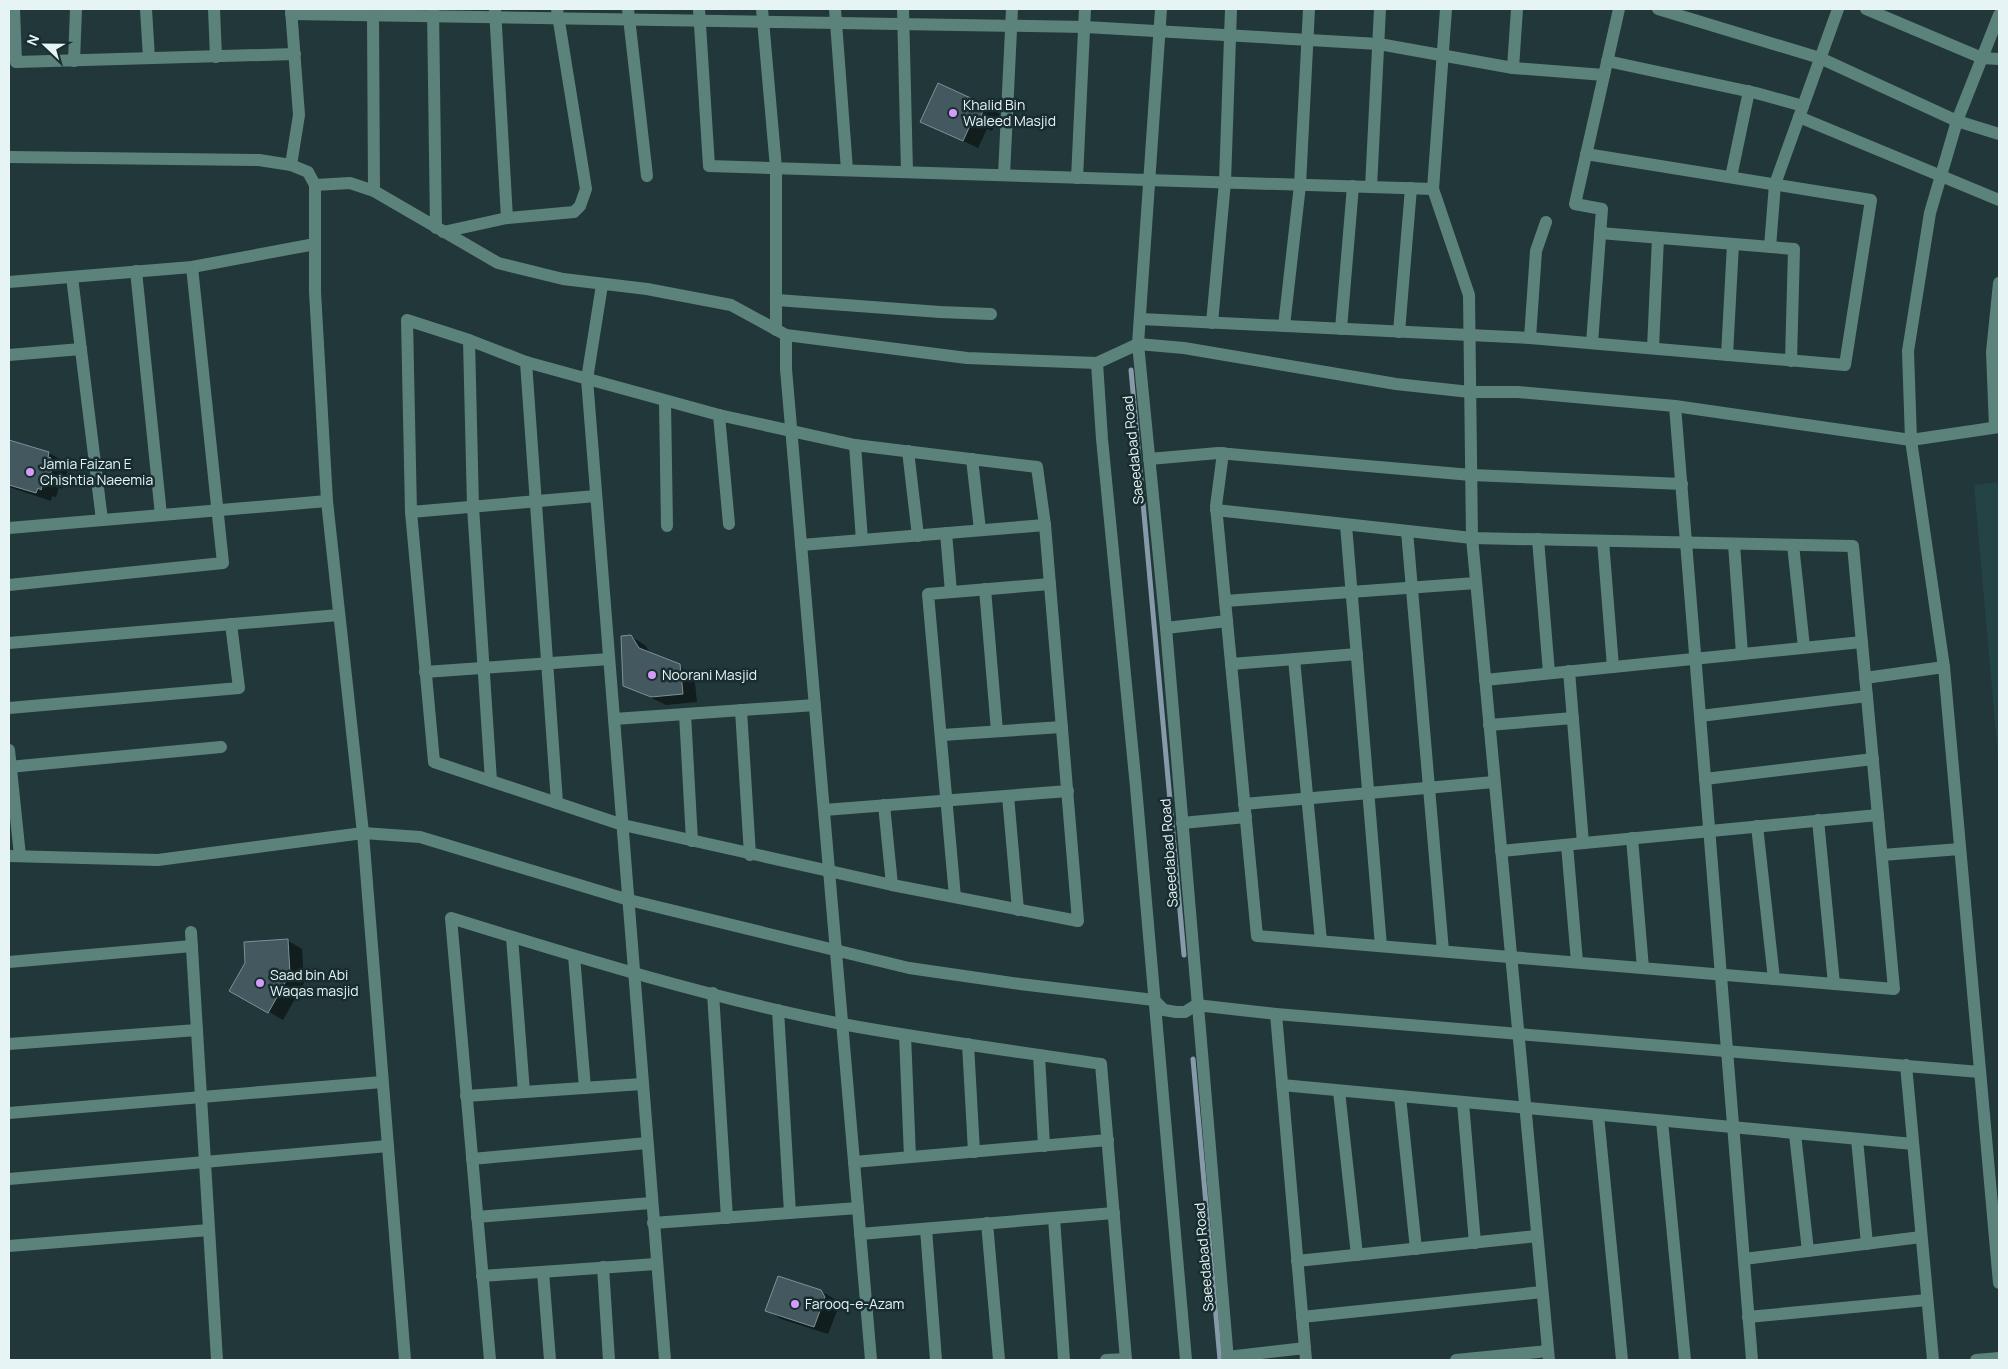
<svg xmlns="http://www.w3.org/2000/svg" width="2008" height="1369" font-family="Manrope,sans-serif">
<rect width="100%" height="100%" fill="#223739"/>
<!-- built -->
<path fill="#234345" d="M1999,482V768L1974,485Z"/>
<!-- shadow -->
<g fill="#0007">
<path d="M985,106L1000,114L992,131L987,129L978,148L922,121Z"/>
<path d="M9,441L49,453L63,461L62,465L67,472L62,489L59,487L56,497L52,496L51,501L9,487Z"/>
<path d="M630,636L645,645L651,654L694,674L697,702L666,705L624,685Z"/>
<path d="M287,940L302,949L304,983L283,1020L231,990Z"/>
<path d="M821,1291L836,1300L839,1306L828,1334L781,1319L767,1310Z"/>
</g>
<g fill="none" stroke-linecap="round" stroke-linejoin="round">
<!-- stream -->
<g stroke="#869aa9" stroke-width="5">
<path d="M1131,370L1184,955"/>
<path d="M1193,1059L1220,1360"/>
</g>
</g>
<!-- building -->
<g fill="#445860" stroke="#7c919a">
<path d="M938,83L986,105L977,124L972,121L963,141L920,122Z"/>
<path d="M9,440L49,452L48,457L51,458L50,462L54,463L48,481L44,480L41,490L38,488L36,493L9,485Z"/>
<path d="M631,635L639,648L680,664L683,694L651,697L623,686L621,636Z"/>
<path d="M288,939L290,974L268,1013L229,991L245,963L244,942Z"/>
<path d="M778,1276L821,1290L825,1297L814,1327L765,1311Z"/>
</g>
<g fill="none" stroke-linecap="round" stroke-linejoin="round">
<!-- minor -->
<g stroke="#5c837b" stroke-width="12">
<path d="M14,9L16,62L295,54"/>
<path d="M146,9L149,58"/>
<path d="M214,9L216,57"/>
<path d="M291,9L299,115L291,165"/>
<path d="M433,9L436,228"/>
<path d="M495,9L507,218"/>
<path d="M628,9L647,176"/>
<path d="M699,9L709,166L1433,189"/>
<path d="M762,9L776,168V330"/>
<path d="M835,9L847,170"/>
<path d="M903,9L907,172"/>
<path d="M1161,9L1138,344L1166,628L1228,1360"/>
<path d="M1446,9L1433,189L1469,295L1472,538L1549,1360"/>
<path d="M1658,9L1820,58L1957,121L1999,134"/>
<path d="M1866,9L1982,58L1999,59"/>
<path d="M291,14L1086,27L1379,44L1513,68L1604,75"/>
<path d="M1999,15L1957,121L1930,213L1908,351L1911,440L1944,667L1999,1283"/>
<path d="M373,16L374,191"/>
<path d="M74,61L76,9"/>
<path d="M1607,61L1756,93L1803,106"/>
<path d="M1513,68L1517,9"/>
<path d="M1799,117L1999,200"/>
<path d="M9,157L259,160L291,165L308,172L315,185V292L327,501L363,833L405,1360"/>
<path d="M1004,175L1012,9"/>
<path d="M1731,177L1749,91"/>
<path d="M1077,178L1085,9"/>
<path d="M315,185L350,183L374,191L498,263L563,279L647,289L731,305L786,335L967,358L1097,363L1138,344L1184,348L1396,384L1470,392H1518L1675,406L1911,440L1999,427"/>
<path d="M1371,187L1380,9"/>
<path d="M443,232L507,218L574,212L580,206L586,189L557,9"/>
<path d="M1600,233L1794,249L1791,361"/>
<path d="M1770,247L1775,184L1838,9"/>
<path d="M136,271L161,515"/>
<path d="M72,277L102,520"/>
<path d="M9,282L192,267L315,244"/>
<path d="M602,285L587,379L665,1360"/>
<path d="M777,300L940,312L991,314"/>
<path d="M1141,319L1530,338L1845,365L1871,200L1586,154"/>
<path d="M407,320L469,340L526,362L719,415L855,445L1037,467L1045,525L1078,921L892,885L623,825L434,762L411,512Z"/>
<path d="M1212,323L1225,182L1231,9"/>
<path d="M1284,326L1300,185L1309,9"/>
<path d="M1341,329L1353,186"/>
<path d="M1399,332L1411,188"/>
<path d="M786,335V369L871,1360"/>
<path d="M1530,338L1536,251L1546,222"/>
<path d="M469,340L473,507L491,781"/>
<path d="M1592,343L1602,209L1575,204L1619,9"/>
<path d="M1653,348L1658,238"/>
<path d="M9,355L81,349"/>
<path d="M1727,355L1733,244"/>
<path d="M526,362L557,803"/>
<path d="M1097,363L1102,439L1136,787L1186,1360"/>
<path d="M665,402L667,526"/>
<path d="M1675,406L1752,1360"/>
<path d="M719,415L729,524"/>
<path d="M1995,427L1992,352L1999,283"/>
<path d="M855,445L862,540"/>
<path d="M908,451L918,536"/>
<path d="M972,459L980,530"/>
<path d="M1149,459L1218,453L1471,475L1682,484"/>
<path d="M1216,510L1472,538L1853,546L1894,989L1257,936L1216,506L1223,453"/>
<path d="M411,512L596,496"/>
<path d="M1346,525L1381,946"/>
<path d="M9,528L327,501"/>
<path d="M1407,531L1443,951"/>
<path d="M946,533L951,592"/>
<path d="M1538,539L1549,673"/>
<path d="M1603,541L1613,667"/>
<path d="M1734,544L1742,654"/>
<path d="M801,545L1045,525"/>
<path d="M1793,545L1804,647"/>
<path d="M9,585L223,563L192,267"/>
<path d="M985,589L997,731"/>
<path d="M1225,601L1476,583"/>
<path d="M1166,628L1227,621"/>
<path d="M9,643L339,615"/>
<path d="M1294,659L1321,941"/>
<path d="M1231,664L1357,654"/>
<path d="M1569,671L1583,843"/>
<path d="M425,672L609,659"/>
<path d="M1865,678L1944,667"/>
<path d="M1485,680L1862,642"/>
<path d="M9,708L239,688L231,624"/>
<path d="M741,710L750,855"/>
<path d="M685,714L692,841"/>
<path d="M1700,716L1867,696"/>
<path d="M614,719L815,705"/>
<path d="M1489,725L1573,718"/>
<path d="M942,735L1062,727"/>
<path d="M9,750L20,856"/>
<path d="M9,767L221,747"/>
<path d="M1705,779L1873,759"/>
<path d="M1008,796L1018,910"/>
<path d="M1244,804L1494,782"/>
<path d="M884,805L892,885"/>
<path d="M824,810L1068,791"/>
<path d="M1818,820L1834,984"/>
<path d="M1182,823L1246,817"/>
<path d="M1757,826L1774,979"/>
<path d="M1632,838L1643,968"/>
<path d="M1567,845L1577,962"/>
<path d="M1501,851L1878,815"/>
<path d="M1882,855L1960,849"/>
<path d="M9,856L158,860L363,833L420,837L629,900L909,968L1020,984L1154,1000L1164,1010L1176,1012H1185L1196,1005L1276,1014L1980,1072"/>
<path d="M955,897L928,594L1050,584"/>
<path d="M191,932L217,1360"/>
<path d="M512,937L524,1092"/>
<path d="M574,956L585,1088"/>
<path d="M9,962L192,946"/>
<path d="M713,993L727,1218"/>
<path d="M778,1010L790,1213"/>
<path d="M1276,1014L1306,1360"/>
<path d="M905,1035L910,1157"/>
<path d="M9,1044L197,1030"/>
<path d="M968,1044L974,1152"/>
<path d="M1039,1055L1044,1146"/>
<path d="M1906,1065L1933,1360"/>
<path d="M1282,1085L1913,1144"/>
<path d="M1339,1091L1357,1255"/>
<path d="M466,1096L642,1084"/>
<path d="M1400,1097L1416,1249"/>
<path d="M1463,1103L1475,1243"/>
<path d="M9,1113L382,1082"/>
<path d="M1598,1115L1622,1360"/>
<path d="M1662,1121L1685,1360"/>
<path d="M1795,1134L1808,1251"/>
<path d="M1857,1139L1867,1244"/>
<path d="M472,1159L647,1143"/>
<path d="M854,1162L1108,1140"/>
<path d="M9,1179L388,1146"/>
<path d="M477,1217L651,1203"/>
<path d="M1054,1218L1064,1360"/>
<path d="M653,1223L858,1208"/>
<path d="M987,1223L999,1360"/>
<path d="M926,1229L936,1360"/>
<path d="M860,1234L1114,1213"/>
<path d="M9,1246L209,1230"/>
<path d="M1744,1259L1921,1237"/>
<path d="M1297,1261L1537,1236"/>
<path d="M603,1267L609,1360"/>
<path d="M543,1272L550,1360"/>
<path d="M482,1276L656,1264"/>
<path d="M1302,1317L1542,1292"/>
<path d="M1748,1317L1927,1300"/>
<path d="M1227,1357L1305,1348"/>
<path d="M490,1360L451,918C580,958 710,998 842,1024C928,1040 1015,1051 1101,1064L1126,1360"/>
<path d="M1106,1360L1126,1359"/>
<path d="M1456,1360L1548,1351"/>
<path d="M1976,1360L1999,1358"/>
</g>
</g>
<!-- markers -->
<g fill="#d59bfa" stroke="#182d2f" stroke-width="2">
<circle cx="953" cy="113" r="5"/>
<circle cx="30" cy="472" r="5"/>
<circle cx="652" cy="675" r="5"/>
<circle cx="260" cy="983" r="5"/>
<circle cx="795" cy="1304" r="5"/>
</g>
<g text-anchor="middle" stroke-width="5" stroke-linejoin="round" paint-order="stroke">
<!-- poi labels -->
<g font-size="14" fill="#e7f4f5" stroke="#182d2f" text-anchor="start">
<text x="963" y="110">Khalid Bin<tspan x="963" dy="16">Waleed Masjid</tspan></text>
<text x="40" y="469">Jamia Faizan E<tspan x="40" dy="16">Chishtia Naeemia</tspan></text>
<text x="662" y="680">Noorani Masjid</text>
<text x="270" y="980">Saad bin Abi<tspan x="270" dy="16">Waqas masjid</tspan></text>
<text x="805" y="1309">Farooq-e-Azam</text>
</g>
<!-- street labels -->
<g font-size="14" fill="#e7f4f5" stroke="#182d2f">
<text transform="translate(1133 450) rotate(-96)" y="5">Saeedabad Road</text>
<text transform="translate(1169 853) rotate(-94)" y="5">Saeedabad Road</text>
<text transform="translate(1204 1257) rotate(-95)" y="5">Saeedabad Road</text>
</g>
</g>
<!-- border -->
<rect width="2008" height="1369" fill="none" stroke="#e7f4f5" stroke-width="20"/>
<!-- north arrow -->
<g transform="translate(45 45) rotate(292)" stroke="#182d2f" stroke-width="4" paint-order="stroke">
<path d="M0-4L9 19L0 12L-9 19Z" fill="#e7f4f5"/>
<text y="-8" font-size="14" font-weight="bold" text-anchor="middle" fill="#e7f4f5">N</text>
</g>
</svg>
